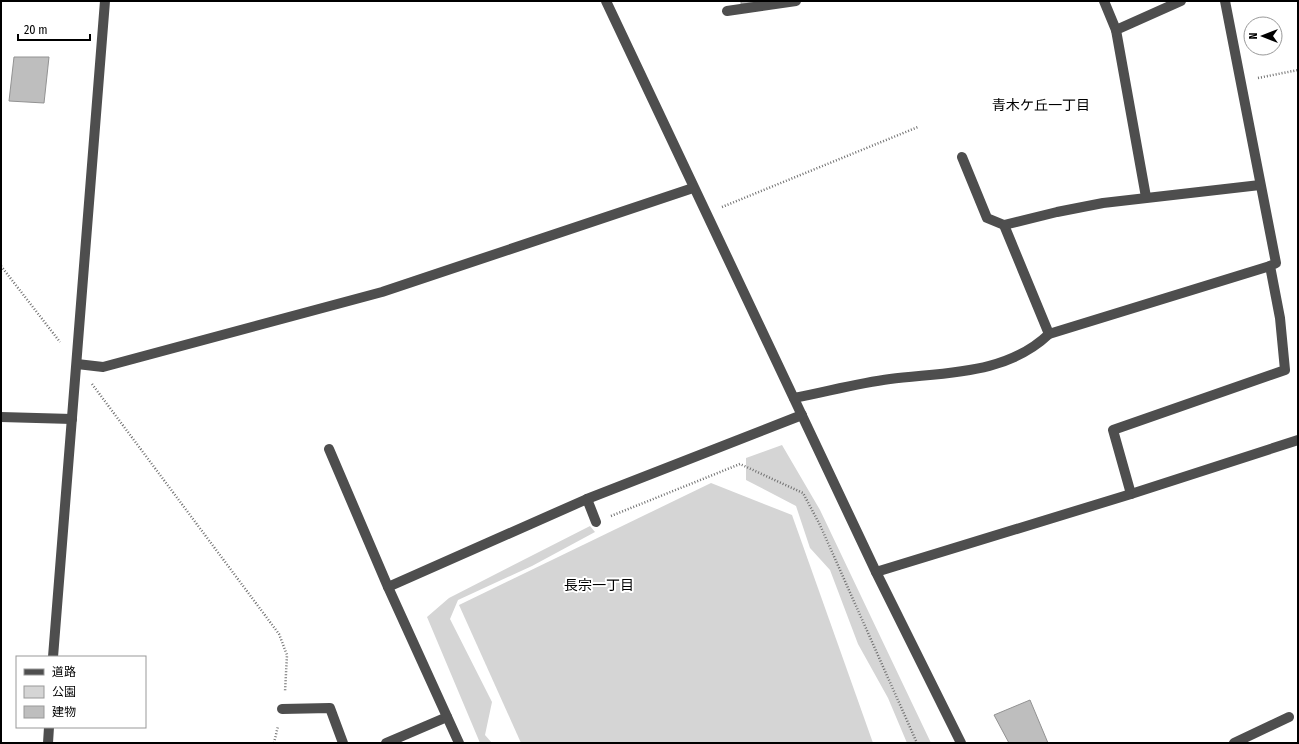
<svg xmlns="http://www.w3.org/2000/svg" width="1299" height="744" font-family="'Fira Sans Condensed','Noto Sans JP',sans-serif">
<rect width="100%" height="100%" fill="#fff"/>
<!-- green -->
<g fill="#d5d5d5">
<path d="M782,445L820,510L931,743H907L888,698L858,644L830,570L810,548L796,506L746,480V458Z"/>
<path d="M711,483L792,515L873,743H521L459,605Z"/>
<path d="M590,526L595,532L532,566L458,600L450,619L492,702L485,735L492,743H480L427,617L449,598Z"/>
</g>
<!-- building -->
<g fill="#bebebe" stroke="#929292">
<path d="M741,1H769L741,4Z"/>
<path d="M14,57H49L44,103L9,101Z"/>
<path d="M1030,700L1048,743H1009L994,715Z"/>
</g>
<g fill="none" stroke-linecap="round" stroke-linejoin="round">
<!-- path -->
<g stroke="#707070" stroke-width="2.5" stroke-dasharray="1 2" stroke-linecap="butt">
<path d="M1258,78L1298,70"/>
<path d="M722,207L918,127"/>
<path d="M1,266L60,342"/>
<path d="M92,384L279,634L287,655L285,692"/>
<path d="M611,516L740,464L803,493L820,525L917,743"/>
<path d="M274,743L278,726"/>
</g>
<!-- minor -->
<g stroke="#4e4e4e" stroke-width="10">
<path d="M606,1L876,572L961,743"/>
<path d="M1104,1L1116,30"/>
<path d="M727,11L796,1"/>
<path d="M962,157L987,218L1004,225L1049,334"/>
<path d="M1146,197L1116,30L1181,1"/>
<path d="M1004,225L1057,212L1103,203L1260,185"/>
<path d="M77,364L103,367L382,292L693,188"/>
<path d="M794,398C826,392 858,383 890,379C946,372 1006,375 1049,334L1270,266"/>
<path d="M1,417L72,419"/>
<path d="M329,449L388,587"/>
<path d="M1131,494L1113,430L1285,370L1280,318L1270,266L1276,263L1225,1"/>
<path d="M587,499L596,522"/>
<path d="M876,572L1131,494L1298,440"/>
<path d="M53,657L105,1"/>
<path d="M282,709L330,708L343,743"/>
<path d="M48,743L49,727"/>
<path d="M386,743L447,717"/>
<path d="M459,743L388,587L587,499L802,415"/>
<path d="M1234,743L1289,717"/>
</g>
</g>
<g text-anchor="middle" stroke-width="4" stroke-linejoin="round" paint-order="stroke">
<!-- neighbourhood labels -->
<g font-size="14" fill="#000" stroke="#fff">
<text x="1041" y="110">青木ケ丘一丁目</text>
<text x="599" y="590">長宗一丁目</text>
</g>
</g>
<!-- border -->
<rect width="1299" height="744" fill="none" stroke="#000000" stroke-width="4"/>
<!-- legend -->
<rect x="16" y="656" width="130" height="72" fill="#ffffff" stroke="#999999"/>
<rect x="24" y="669" width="20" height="6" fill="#4e4e4e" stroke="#999999"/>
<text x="52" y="676" font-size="12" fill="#000000">道路</text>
<rect x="24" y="686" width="20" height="12" fill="#d5d5d5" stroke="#999999"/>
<text x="52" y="696" font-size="12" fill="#000000">公園</text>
<rect x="24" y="706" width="20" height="12" fill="#bebebe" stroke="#999999"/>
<text x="52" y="716" font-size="12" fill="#000000">建物</text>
<!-- north arrow -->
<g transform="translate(1263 36) rotate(270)"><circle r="19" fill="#ffffff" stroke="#999999"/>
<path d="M0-3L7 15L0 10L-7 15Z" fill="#000000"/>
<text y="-6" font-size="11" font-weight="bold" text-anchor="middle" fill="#000000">N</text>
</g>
<!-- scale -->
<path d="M18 34v6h72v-6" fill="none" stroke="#000000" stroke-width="2"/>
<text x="24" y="34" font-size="12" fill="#000000" stroke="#ffffff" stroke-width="3" paint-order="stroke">20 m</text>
</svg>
